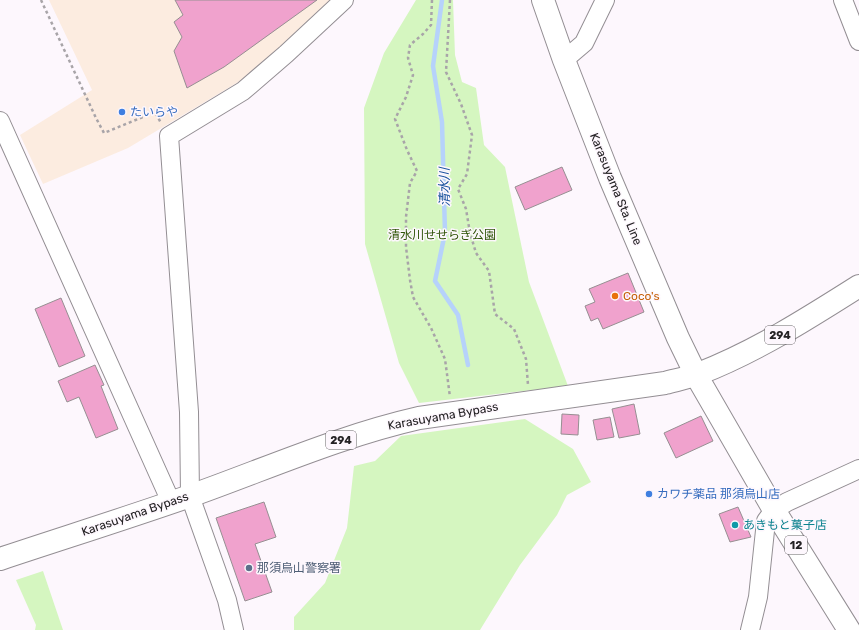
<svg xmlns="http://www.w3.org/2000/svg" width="859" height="630" font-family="Rubik,'Noto Sans JP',sans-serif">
<rect width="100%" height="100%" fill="#fdf7fd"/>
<!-- commercial -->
<path fill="#fcece0" d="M49,0H331L283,48L240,81L128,148L43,184L20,135L92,90Z"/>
<!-- green -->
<g fill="#d5f6c0">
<path d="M416,0H453L455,55L462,82L476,88L484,145L505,167L529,282L568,386L419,403L399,363L365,244L364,108L384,53Z"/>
<path d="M525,419L573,449L591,482L567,495L557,515L520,565L480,630H294V617L325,583L347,528L354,466L375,461L401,436Z"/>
<path d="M43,571L63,630H35L36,625L16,580Z"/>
</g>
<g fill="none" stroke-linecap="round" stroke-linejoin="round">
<!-- stream -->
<path stroke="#b6d2fb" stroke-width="4.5" d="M442,0L433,66L442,122L445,233L435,281L458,315L468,365"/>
</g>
<!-- building -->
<g fill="#f0a2cd" stroke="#968f92">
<path d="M175,0H317L224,67L187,88L174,51L182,37L174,22L183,15Z"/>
<path d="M562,167L572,190L525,210L515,187Z"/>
<path d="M628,273L644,312L603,329L598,318L591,321L585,306L595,302L589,289Z"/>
<path d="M61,298L85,356L59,367L35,309Z"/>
<path d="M95,365L104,385L101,386L118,429L96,438L79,397L67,402L58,381Z"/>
<path d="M634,404L640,434L619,438L612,409Z"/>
<path d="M562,414L579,415L578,435L561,434Z"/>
<path d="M701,416L713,441L676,458L664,433Z"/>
<path d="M610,417L614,437L597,440L593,420Z"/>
<path d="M264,502L276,537L255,544L272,592L245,601L216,518Z"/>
<path d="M738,507L751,537L730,542L719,514Z"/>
</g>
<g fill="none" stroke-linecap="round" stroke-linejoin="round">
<defs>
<g id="minor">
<path d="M843,0L859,41"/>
<path d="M564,60L584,43L605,0"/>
<path d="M0,121L171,502"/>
<path d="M234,630L227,600L190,496L189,412L169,136L243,91L286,54L344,0"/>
<path d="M750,630L758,597L766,521L774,510L787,502L859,469"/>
</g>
<path id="major" d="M543,0L564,60L610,178L678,338L696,375L774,510L849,630"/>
<path id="highway" d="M0,559C63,538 127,518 190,496C266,469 340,436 419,418L665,383C676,380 687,378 698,374C755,352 807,319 859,286"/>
</defs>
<!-- minor casing -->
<use href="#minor" stroke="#938e93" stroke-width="20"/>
<!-- major casing -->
<use href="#major" stroke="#938e93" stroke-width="24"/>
<!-- highway casing -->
<use href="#highway" stroke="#938e93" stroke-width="24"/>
<!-- path -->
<g stroke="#a8a4a8" stroke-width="2.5" stroke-dasharray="3 3" stroke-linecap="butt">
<path d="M41,0L96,118L104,133L155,112L161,123"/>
<path d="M432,0L431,25L423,34L410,45L408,58L413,75L406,97L395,119L407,150L417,171L410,183L406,217V247L410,280L413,297L431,328L445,359L450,397"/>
<path d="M450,0L446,72L461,104L472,135L467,174L458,189L466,209L470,233L476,253L489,271L495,314L514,329L526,359L528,385"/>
</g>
<!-- minor -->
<use href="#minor" stroke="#fff" stroke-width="18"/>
<!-- major -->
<use href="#major" stroke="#fff" stroke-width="22"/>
<!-- highway -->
<use href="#highway" stroke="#fff" stroke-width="22"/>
</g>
<!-- markers -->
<g fill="#3f7fe0" stroke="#fdf7fd" stroke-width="1.5">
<circle cx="122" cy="112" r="4"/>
<circle cx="649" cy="494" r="4"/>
</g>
<circle fill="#e8710a" stroke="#fdf7fd" stroke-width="1.5" cx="615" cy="296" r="4"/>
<circle fill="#0f9aa8" stroke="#fdf7fd" stroke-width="1.5" cx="735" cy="525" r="4"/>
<circle fill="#5c6f8a" stroke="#fdf7fd" stroke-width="1.5" cx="249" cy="568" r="4"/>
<g text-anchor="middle" stroke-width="3" stroke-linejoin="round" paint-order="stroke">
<!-- shield labels -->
<g fill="#fdf7fd" stroke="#656265" stroke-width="1">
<rect x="765" y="326" width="30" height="18" rx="3"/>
<rect x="326" y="431" width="30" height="18" rx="3"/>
<rect x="785" y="536" width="22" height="18" rx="3"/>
</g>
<g font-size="11" font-weight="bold" fill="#242224">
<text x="780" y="339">294</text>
<text x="341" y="444">294</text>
<text x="796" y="549">12</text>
</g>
<!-- shop labels -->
<g font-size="12" fill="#366cbe" stroke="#fdf7fd" text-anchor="start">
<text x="130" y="116">たいらや</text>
<text x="657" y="498">カワチ薬品 那須烏山店</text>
</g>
<!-- street labels -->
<g font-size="12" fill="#242224" stroke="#fdf7fd">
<text transform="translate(616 189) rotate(68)" y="4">Karasuyama Sta. Line</text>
<text transform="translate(443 416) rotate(-10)" y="4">Karasuyama Bypass</text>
<text transform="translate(135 514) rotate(-19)" y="4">Karasuyama Bypass</text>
</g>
<!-- park labels -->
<g font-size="12" fill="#2e5406" stroke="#fdf7fd">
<text x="442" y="239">清水川せせらぎ公園</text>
</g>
<!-- food labels -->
<g font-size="12" fill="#c56008" stroke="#fdf7fd" text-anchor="start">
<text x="623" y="300">Coco's</text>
</g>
<!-- culture labels -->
<g font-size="12" fill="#0d838f" stroke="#fdf7fd" text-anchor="start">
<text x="743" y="529">あきもと菓子店</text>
</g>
<!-- service labels -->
<g font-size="12" fill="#4e5e75" stroke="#fdf7fd" text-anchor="start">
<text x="257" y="572">那須烏山警察署</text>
</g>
<!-- water labels -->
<g font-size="13" font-style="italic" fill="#16509c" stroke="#fdf7fd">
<text transform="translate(444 187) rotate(-91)" y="5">清水川</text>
</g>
</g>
</svg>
